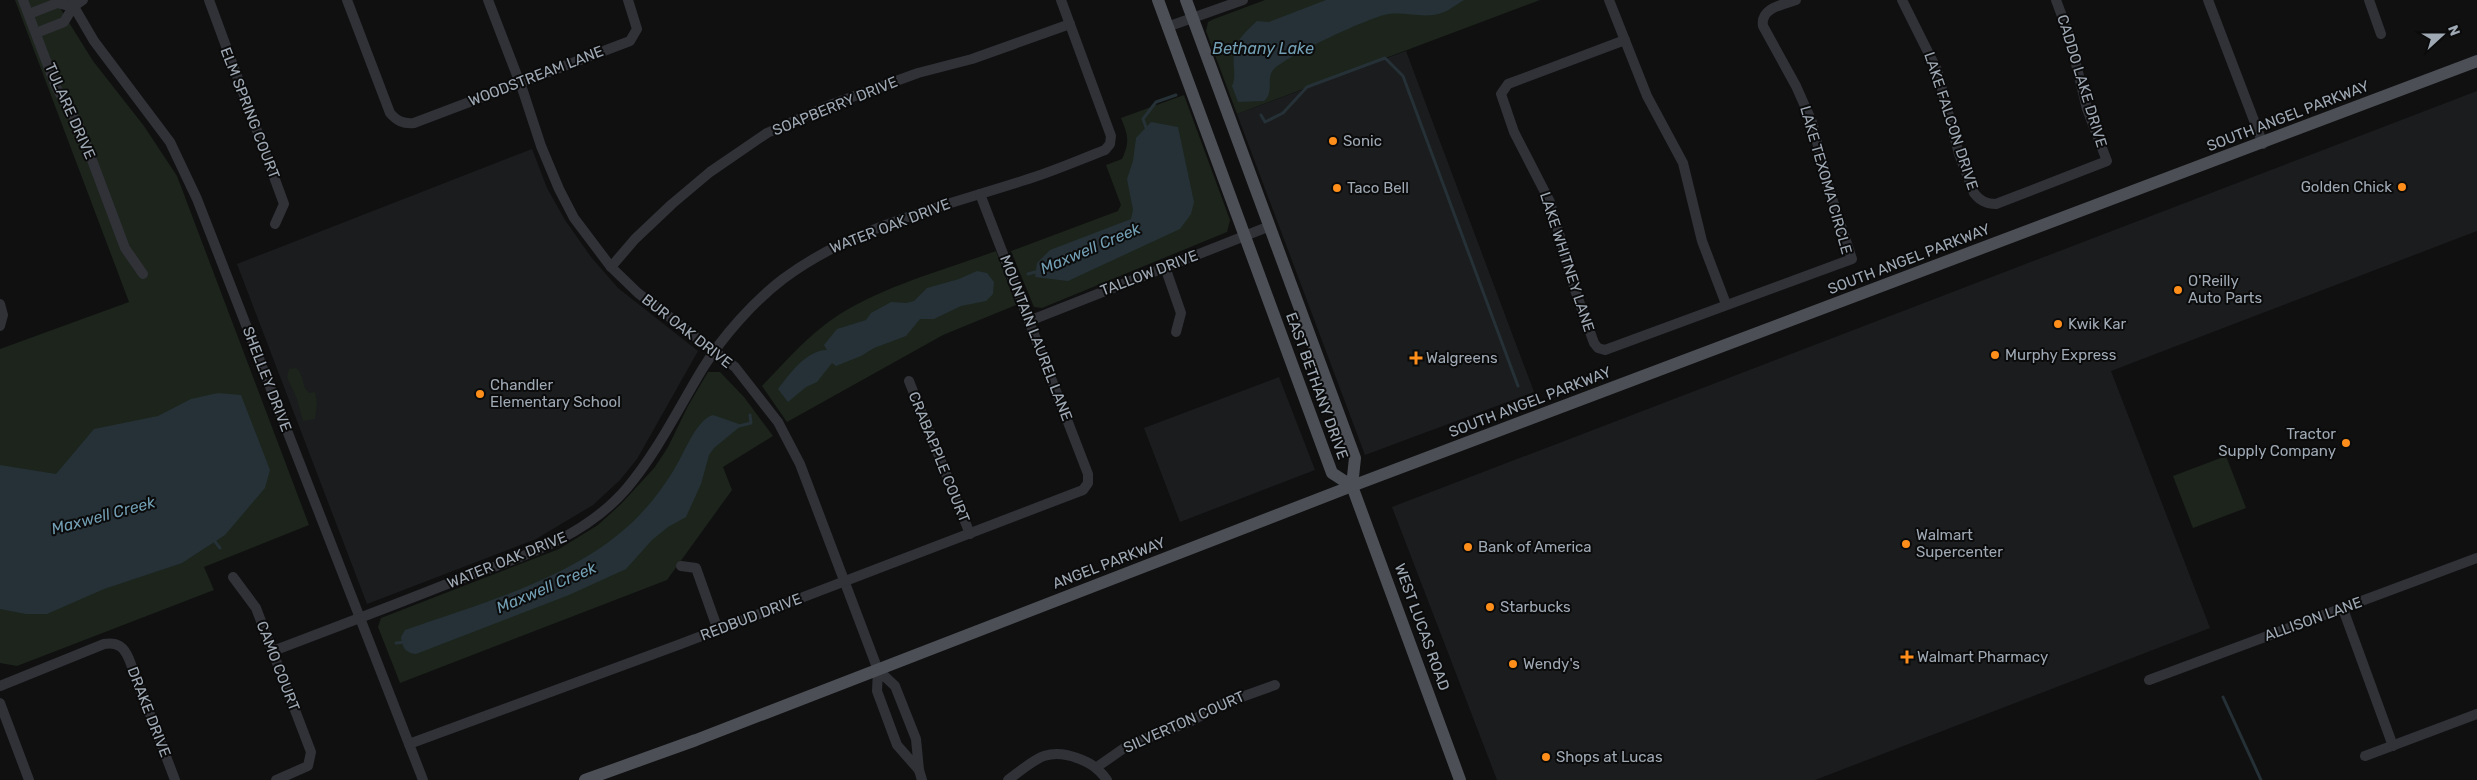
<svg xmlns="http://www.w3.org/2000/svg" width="2477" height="780" font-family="Rubik,sans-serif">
<rect width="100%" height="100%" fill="#101011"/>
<!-- built -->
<g fill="#1b1c1e">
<path d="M1406,51L1534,392L1365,455L1237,114Z"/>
<path d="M2477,91V231L2111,371L2210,628L1815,780H1497L1392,507Z"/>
<path d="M532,149L547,188L565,220L591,257L618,288L698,351L637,459L620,480L593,505L536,539L367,604L237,264Z"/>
<path d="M1279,377L1315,470L1180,522L1144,428Z"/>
</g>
<!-- green -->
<g fill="#1c241c">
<path d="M15,0H55L93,61L144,126L177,176L309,525L204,567L214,590L17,666L0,663V349L129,302Z"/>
<path d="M1265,0H1540L1237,114L1206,31L1208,22L1214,19Z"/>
<path d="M1184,95L1230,220L1227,232L1042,308L1034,307L1011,251L1118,211L1121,205L1106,165L1122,159C1130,142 1128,135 1121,118Z"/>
<path d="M996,251L1016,305L943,335L787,422L762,386C786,361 810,333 840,314C887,285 944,270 996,251Z"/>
<path d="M296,368C305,375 301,386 309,393L315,392L317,404L315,419L303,421L297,399L287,377L289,369Z"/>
<path d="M708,372H720L744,397L773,436L723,467L732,490L667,580L400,683L378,627L381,618L559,549L598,525L621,504L655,467L668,447L688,406Z"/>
<path d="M2226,456L2246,508L2193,528L2173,476Z"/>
</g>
<!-- water -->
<g fill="#253136">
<path d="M1326,0H1464C1454,6 1445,14 1433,15C1416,17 1401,11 1384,15C1364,20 1287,56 1274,69C1265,78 1275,92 1264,101L1238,102L1232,86C1237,75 1232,66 1234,54C1235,41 1247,30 1257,21L1269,22Z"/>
<path d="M1151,122L1178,127L1194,202L1191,214L1180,229L1068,281L1035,277L1037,263L1050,250L1131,219L1133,210L1127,179L1133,161L1136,138Z"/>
<path d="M977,271L987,273L994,282L993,294L986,301L961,306L934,319H920L906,336L874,348L861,356L836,366L832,363L817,382L806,387L788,402L778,389C789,375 806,350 827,350L824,345L837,329L866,320L871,313L891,302L906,303L914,301L927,288L959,279Z"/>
<path d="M218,393L241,395L270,470L265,488L225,535L182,563L104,589L47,614H26L0,609V465L56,474L94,429L158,416L191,399Z"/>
<path d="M713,415L742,425L714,448L709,455L701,484L686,517L668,527L652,540L626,569L569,595L416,654C405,653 402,647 401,637L405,630C485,602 587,575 645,509C655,498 664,485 672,473C683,457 695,420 713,415Z"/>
</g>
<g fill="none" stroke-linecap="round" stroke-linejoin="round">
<!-- stream -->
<g stroke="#253136" stroke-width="3">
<path d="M1261,115L1265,122L1283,113L1307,87L1385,58L1403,76L1518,386"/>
<path d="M1147,130L1143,119L1156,102L1176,95"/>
<path d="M1028,274L1039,271"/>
<path d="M739,426L751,423L750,415"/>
<path d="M213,539L220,548"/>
<path d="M396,643L405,642"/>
<path d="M2223,697L2261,780"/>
</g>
<!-- minor -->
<g stroke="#303237" stroke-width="10">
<path d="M23,0L56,87L80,128L125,248L143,274"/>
<path d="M70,0L94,41L170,142L197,199L423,780"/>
<path d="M209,0L284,204L275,224"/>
<path d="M347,0L390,113C397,121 403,124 414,123L630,41L637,29L628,0"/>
<path d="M488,0L523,91L541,146L559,189L574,218L611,267L638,293L735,367L778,422L800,464L878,670L877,691L897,745L919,770L916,739L895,686L878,670"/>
<path d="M1609,0L1647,96L1683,163L1702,241L1726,304"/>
<path d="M1902,0L1937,70L1959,154L1974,193C1980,201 1986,204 1996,204L2107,161L2087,109L2069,35L2056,0"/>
<path d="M2208,0L2263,144"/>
<path d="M2369,0L2381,34"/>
<path d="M29,14L57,3L73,7"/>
<path d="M1167,27L1243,0"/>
<path d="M36,33L64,22L73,7L83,0"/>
<path d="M1625,40L1508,84L1501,94L1514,132L1550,202L1575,290L1594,343L1598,348L1605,350L1852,259L1828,186L1812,122L1796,86L1763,26C1760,8 1782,5 1796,0"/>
<path d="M611,267L635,239L672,204L710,172L767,133L830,105L918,73L972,59L1070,24"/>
<path d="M1165,267L1181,313L1176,332"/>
<path d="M0,304L3,315L0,326"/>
<path d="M1029,321L1270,226"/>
<path d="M909,381L970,534"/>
<path d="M681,566L696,568L718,630"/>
<path d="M233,577L256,608L311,752L308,766L276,780"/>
<path d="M2343,609L2393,746"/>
<path d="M273,651C331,629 389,607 447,584C511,560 581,542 627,488C658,451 678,409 703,368C723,336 753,302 783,279C854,226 942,207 1025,180C1052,172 1079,160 1105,150L1110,144L1111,136L1061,0"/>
<path d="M2149,680L2477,558"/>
<path d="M0,686L104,644C118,642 124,647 129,659L175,780"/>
<path d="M0,703L29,780"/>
<path d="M409,744L678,645L1083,490L1088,483V474L980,194"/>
<path d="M2365,756L2477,714"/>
<path d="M1097,767L1127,746L1191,721L1222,704L1275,685"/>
<path d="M919,770L922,780"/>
<path d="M1008,780C1033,762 1045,746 1077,758C1091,763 1098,768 1107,780"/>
</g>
<!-- major -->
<g stroke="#4c5056" stroke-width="12">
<path d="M1158,0L1332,473L1352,486"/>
<path d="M1186,0L1355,458L1352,486L1460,780"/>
<path d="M585,780L696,740L1352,486L2477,61"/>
</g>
</g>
<!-- markers -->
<g fill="#ff8f1a" stroke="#0b0b0c" stroke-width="2">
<circle cx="1333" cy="141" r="5"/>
<circle cx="2402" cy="187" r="5"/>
<circle cx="1337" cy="188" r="5"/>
<circle cx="2178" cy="290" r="5"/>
<circle cx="2058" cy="324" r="5"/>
<circle cx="1995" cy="355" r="5"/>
<path d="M1413.5 350.5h5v5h5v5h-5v5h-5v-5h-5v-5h5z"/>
<circle cx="480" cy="394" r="5"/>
<circle cx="2346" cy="443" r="5"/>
<circle cx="1906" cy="544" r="5"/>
<circle cx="1468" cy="547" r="5"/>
<circle cx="1490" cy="607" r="5"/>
<path d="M1904.5 649.5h5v5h5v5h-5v5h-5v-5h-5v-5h5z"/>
<circle cx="1513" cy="664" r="5"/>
<circle cx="1546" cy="757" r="5"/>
</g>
<g text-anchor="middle" stroke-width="4" stroke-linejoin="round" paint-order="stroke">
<!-- street labels -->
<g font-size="15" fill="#9fa9b4" stroke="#0b0b0c">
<text transform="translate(536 76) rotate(-21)" y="5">WOODSTREAM LANE</text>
<text transform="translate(2082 81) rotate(73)" y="5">CADDO LAKE DRIVE</text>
<text transform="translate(835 106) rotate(-22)" y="5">SOAPBERRY DRIVE</text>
<text transform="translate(70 111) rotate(66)" y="5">TULARE DRIVE</text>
<text transform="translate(250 113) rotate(69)" y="5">ELM SPRING COURT</text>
<text transform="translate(2288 116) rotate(-21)" y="5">SOUTH ANGEL PARKWAY</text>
<text transform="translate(1951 121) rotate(72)" y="5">LAKE FALCON DRIVE</text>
<text transform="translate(1826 180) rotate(74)" y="5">LAKE TEXOMA CIRCLE</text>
<text transform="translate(890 226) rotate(-21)" y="5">WATER OAK DRIVE</text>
<text transform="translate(1909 259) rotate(-21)" y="5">SOUTH ANGEL PARKWAY</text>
<text transform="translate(1567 262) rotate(72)" y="5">LAKE WHITNEY LANE</text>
<text transform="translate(1149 273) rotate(-21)" y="5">TALLOW DRIVE</text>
<text transform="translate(687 331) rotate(38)" y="5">BUR OAK DRIVE</text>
<text transform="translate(1036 338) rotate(69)" y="5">MOUNTAIN LAUREL LANE</text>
<text transform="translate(267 379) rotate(69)" y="5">SHELLEY DRIVE</text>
<text transform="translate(1317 386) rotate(70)" y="5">EAST BETHANY DRIVE</text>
<text transform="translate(1530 402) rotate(-21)" y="5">SOUTH ANGEL PARKWAY</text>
<text transform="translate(939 457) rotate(68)" y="5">CRABAPPLE COURT</text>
<text transform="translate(507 560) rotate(-22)" y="5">WATER OAK DRIVE</text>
<text transform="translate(1109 563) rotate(-21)" y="5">ANGEL PARKWAY</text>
<text transform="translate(751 617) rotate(-21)" y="5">REDBUD DRIVE</text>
<text transform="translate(2313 619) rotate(-20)" y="5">ALLISON LANE</text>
<text transform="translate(1422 627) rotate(70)" y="5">WEST LUCAS ROAD</text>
<text transform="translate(278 666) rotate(69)" y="5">CAMO COURT</text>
<text transform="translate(149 712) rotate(69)" y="5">DRAKE DRIVE</text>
<text transform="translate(1184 722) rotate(-24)" y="5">SILVERTON COURT</text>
</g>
<!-- poi labels -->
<g font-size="15" fill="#9fa9b4" stroke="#0b0b0c" text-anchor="start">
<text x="1343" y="146">Sonic</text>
<text x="2392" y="192" text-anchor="end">Golden Chick</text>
<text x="1347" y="193">Taco Bell</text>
<text x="2188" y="286">O'Reilly<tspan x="2188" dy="17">Auto Parts</tspan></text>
<text x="2068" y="329">Kwik Kar</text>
<text x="2005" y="360">Murphy Express</text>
<text x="1426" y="363">Walgreens</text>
<text x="490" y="390">Chandler<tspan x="490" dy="17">Elementary School</tspan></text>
<text x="2336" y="439" text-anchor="end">Tractor<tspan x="2336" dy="17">Supply Company</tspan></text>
<text x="1916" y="540">Walmart<tspan x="1916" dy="17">Supercenter</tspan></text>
<text x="1478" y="552">Bank of America</text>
<text x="1500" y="612">Starbucks</text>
<text x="1917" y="662">Walmart Pharmacy</text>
<text x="1523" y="669">Wendy's</text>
<text x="1556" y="762">Shops at Lucas</text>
</g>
<!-- water labels -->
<g font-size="16" font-style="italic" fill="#729fb3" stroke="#0b0b0c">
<text x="1263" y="54">Bethany Lake</text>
<text transform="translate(1090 248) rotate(-23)" y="6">Maxwell Creek</text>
<text transform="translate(103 515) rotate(-15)" y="6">Maxwell Creek</text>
<text transform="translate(546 587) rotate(-23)" y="6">Maxwell Creek</text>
</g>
</g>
<!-- north arrow -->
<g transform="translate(2442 35) rotate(69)" stroke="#0b0b0c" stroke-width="4" paint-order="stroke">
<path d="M0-4L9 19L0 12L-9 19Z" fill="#9fa9b4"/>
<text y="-8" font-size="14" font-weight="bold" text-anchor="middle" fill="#9fa9b4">N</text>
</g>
</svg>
